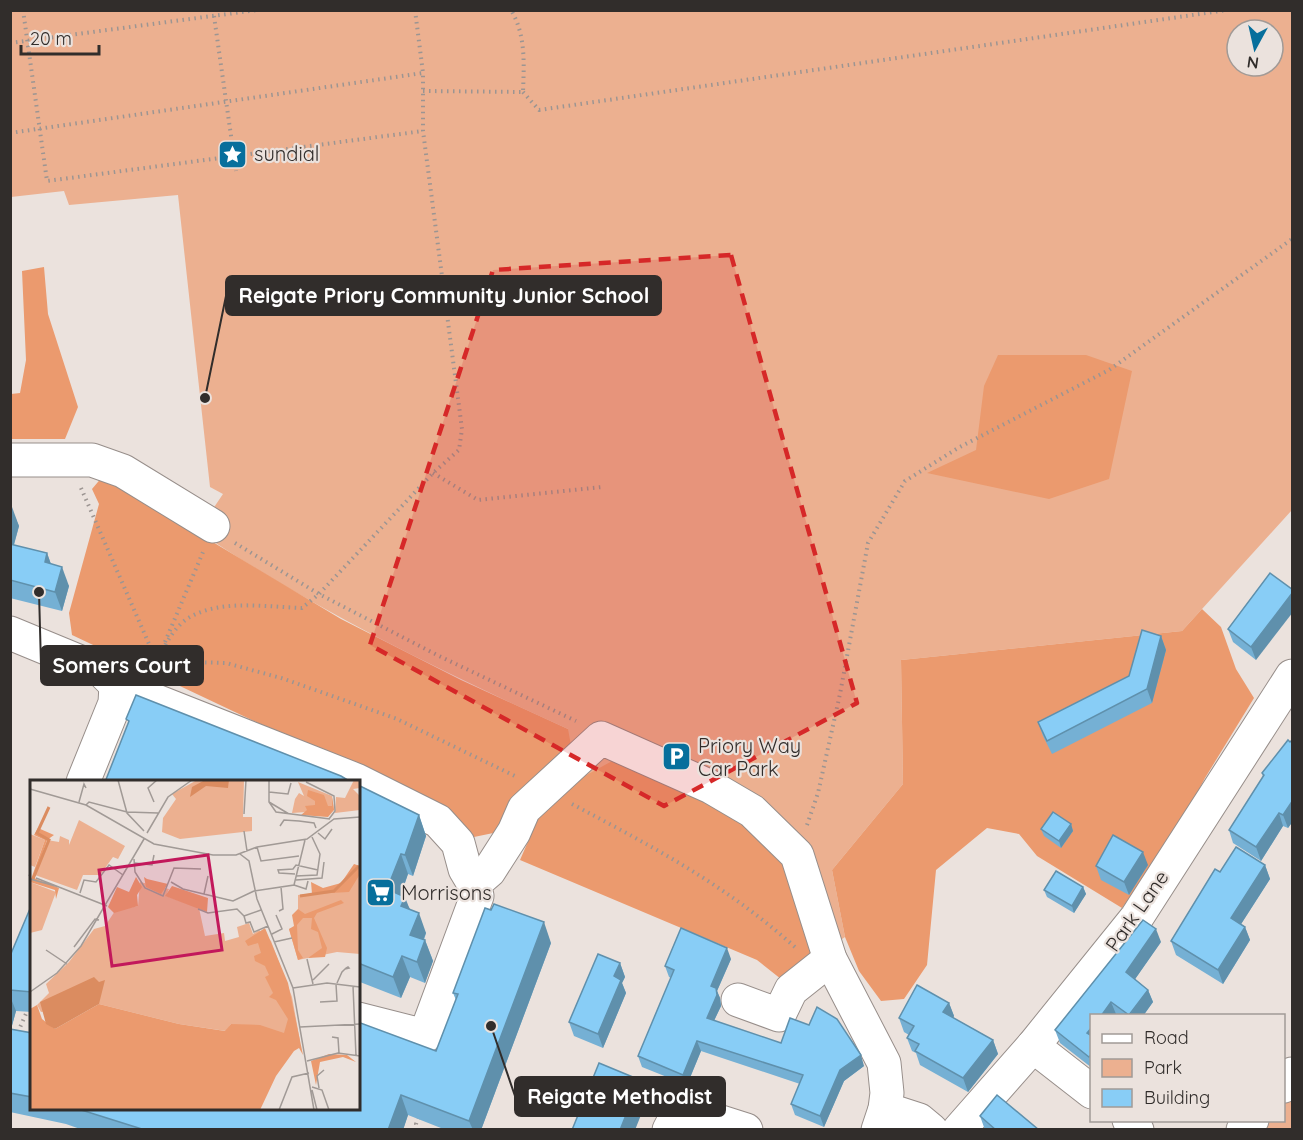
<svg xmlns="http://www.w3.org/2000/svg" width="1303" height="1140" font-family="Quicksand,sans-serif">
<rect width="100%" height="100%" fill="#ebe2dd"/>
<!-- green -->
<g fill="#ecb090" fill-rule="evenodd">
<path d="M11,11H1292V510L1182,631L901,660L903,784L832,870L845,937L815,957L540,814L568,729C440,671 314,610 198,531L223,494L210,487L178,195L69,205L64,191L11,197ZM1237,30H1273V66H1237Z"/>
<path d="M1292,1090V1129L1254,1130L1263,1121L1284,1120V1099Z"/>
</g>
<!-- forest -->
<g fill="#eb9a6e">
<path d="M44,267L48,314L78,407L65,439H11V394L20,393L26,360L22,271Z"/>
<path d="M998,355H1086L1132,371L1109,479L1049,499L927,473L976,450L984,386Z"/>
<path d="M103,476L341,619L461,680L568,729L572,751L503,831L474,837L442,810L72,635L69,613L99,504L92,489Z"/>
<path d="M1202,609L1221,627L1236,669L1254,698L1205,778L1177,832L1122,908L1037,856L1019,834L987,828L936,870L927,965L904,999L881,1001L859,971L845,937L832,870L903,784L901,660L1182,631Z"/>
<path d="M614,760L688,789L754,826L786,863L815,957L786,983L757,960L520,860L540,814L581,778Z"/>
</g>
<g fill="none" stroke-linecap="round" stroke-linejoin="round">
<defs>
<g id="minor">
<path d="M10,460H92L123,471L213,526"/>
<path d="M10,633L102,671L116,685L356,780L438,821L458,843L465,869L474,884"/>
<path d="M83,782L115,703L116,685"/>
<path d="M738,1000L779,1015L791,990L830,959"/>
<path d="M358,1019L425,1036L477,896L474,884L489,871L514,832L524,809L601,738L711,787L752,811L797,855L830,959L884,1063L887,1093L885,1109L878,1130"/>
<path d="M1033,1046L1092,1092"/>
<path d="M1284,1086L1292,1074"/>
<path d="M885,1109L919,1120L931,1130"/>
<path d="M1129,1120L1137,1130"/>
<path d="M669,1130L680,1109L746,1130"/>
<path d="M959,1130L1033,1046L1137,917L1292,676"/>
<path d="M1243,1130L1252,1120"/>
</g>
</defs>
<!-- minor casing -->
<use href="#minor" stroke="#978e8a" stroke-width="35"/>
<!-- path -->
<g stroke="#9c9592" stroke-width="4" stroke-dasharray="1.5 4.5" stroke-linecap="butt">
<path d="M23,10L47,181L423,131"/>
<path d="M415,10L423,73"/>
<path d="M214,16L236,171"/>
<path d="M10,43L257,10"/>
<path d="M423,91L523,92C524,64 526,35 511,10"/>
<path d="M523,92L539,110L1227,10"/>
<path d="M10,133L423,73V131L462,429L459,450L433,473L319,594L302,608C267,607 222,599 190,617C174,626 165,646 156,661"/>
<path d="M433,473L478,500L602,487"/>
<path d="M81,488L156,660"/>
<path d="M235,543L319,594L439,656L576,721"/>
<path d="M165,642L203,552"/>
<path d="M157,661L226,663L281,678L397,719L517,777"/>
<path d="M572,804C655,848 724,884 795,947"/>
<path d="M807,825L818,793L840,694L868,543L905,481L958,448L1109,370L1292,239"/>
<path d="M29,874L32,875"/>
<path d="M18,1032L32,1000"/>
<path d="M418,1130L416,1124L419,1116"/>
</g>
<!-- minor -->
<use href="#minor" stroke="#fff" stroke-width="33"/>
</g>
<!-- wall -->
<g fill="#75b0d4">
<path d="M10,506L19,526L14,545L47,553L51,564L69,586L62,611L10,598Z"/>
<path d="M1270,573L1256,660L1233,642L1228,629Z"/>
<path d="M1161,636L1166,650L1152,703L1052,754L1043,736L1038,722L1129,676Z"/>
<path d="M1293,739V821L1288,828L1283,826L1261,861L1233,843L1229,830L1263,777L1262,773Z"/>
<path d="M358,785L419,815L426,836L413,876L408,874L401,895L426,933L424,940H425L433,961L425,983L410,977L401,998L360,982L358,984Z"/>
<path d="M1071,824L1073,831L1061,848L1044,836L1041,829Z"/>
<path d="M1148,865L1129,895L1101,880L1096,866Z"/>
<path d="M1265,865L1270,879L1241,924L1245,927L1250,940L1223,984L1176,955L1171,941L1220,872Z"/>
<path d="M1083,887L1086,894L1074,913L1047,897L1044,890Z"/>
<path d="M32,904V1012L16,1011L11,1029L32,1033V1108H358L436,1051L456,1000L453,993L551,943L481,1130H446L408,1115L403,1130H83L66,1124L10,1112V956Z"/>
<path d="M1161,942L1135,979L1148,990L1153,1002L1143,1016H1118L1116,1014L1115,1016H1092V1068L1060,1043L1055,1030Z"/>
<path d="M731,959L717,991L720,998L721,1006L714,1021L781,1043L864,1066L844,1081L824,1127L795,1115L791,1104L800,1084L701,1051L687,1085L642,1067L638,1056L671,978L669,977L665,966Z"/>
<path d="M620,963L625,977L622,983L626,993L603,1048L574,1036L569,1022Z"/>
<path d="M949,1003L954,1016L953,1018L993,1040L998,1054L968,1092L920,1065L916,1053L912,1051L907,1038L909,1035L904,1032L899,1018Z"/>
<path d="M980,1116L1039,1130H985Z"/>
</g>
<!-- shaded-wall -->
<g fill="#5f90ac">
<path d="M12,507L19,526L10,558V511Z"/>
<path d="M47,553L54,573L45,562Z"/>
<path d="M62,567L69,586L62,611L55,592Z"/>
<path d="M1293,592V612L1256,660L1251,647Z"/>
<path d="M1161,636L1166,650L1152,703L1147,689Z"/>
<path d="M1293,800V821L1288,828L1283,815Z"/>
<path d="M1279,813L1283,826L1261,861L1256,847Z"/>
<path d="M419,815L426,836L413,876L405,855Z"/>
<path d="M1071,824L1073,831L1061,848L1059,841Z"/>
<path d="M1143,852L1148,865L1129,895L1124,882Z"/>
<path d="M401,854L408,874L395,910L387,889Z"/>
<path d="M1265,865L1270,879L1236,932L1231,918Z"/>
<path d="M1083,887L1086,894L1074,913L1072,906Z"/>
<path d="M405,897L413,918L401,906Z"/>
<path d="M419,913L426,933L417,955L410,935Z"/>
<path d="M544,922L551,943L481,1130H473L469,1121Z"/>
<path d="M1245,927L1250,940L1223,984L1218,970Z"/>
<path d="M1156,929L1161,942L1131,985L1126,972Z"/>
<path d="M425,940L433,961L425,983L417,962Z"/>
<path d="M727,948L731,959L717,991L720,998L721,1006L710,1029L707,1018L711,986Z"/>
<path d="M402,956L410,977L401,998L393,977Z"/>
<path d="M620,963L625,977L622,983L626,993L603,1048L598,1034L614,976Z"/>
<path d="M1148,990L1153,1002L1143,1016H1129Z"/>
<path d="M10,996L16,1011L10,1033Z"/>
<path d="M1111,1002L1116,1014L1115,1016H1101Z"/>
<path d="M949,1003L954,1016L948,1026L943,1012Z"/>
<path d="M1092,1027V1044L1087,1033Z"/>
<path d="M993,1040L998,1054L968,1092L963,1078Z"/>
<path d="M697,1041L701,1051L687,1085L683,1075Z"/>
<path d="M861,1055L864,1066L844,1081L824,1127L820,1116L840,1070Z"/>
<path d="M640,1080L647,1100L635,1130H620Z"/>
<path d="M401,1095L408,1115L403,1130H388Z"/>
</g>
<!-- building -->
<g fill="#88cdf6" stroke="#5f90ac" stroke-width="1.5">
<path d="M10,544L47,553L45,562L62,567L55,592L10,580Z"/>
<path d="M1270,573L1293,590V592L1251,647L1228,629Z"/>
<path d="M1142,630L1161,636L1147,689L1047,741L1038,722L1129,676Z"/>
<path d="M136,695L341,776L351,782H105L129,721L126,719Z"/>
<path d="M1293,739V800L1283,815L1279,813L1256,847L1229,830L1264,775L1262,773L1288,740L1290,742Z"/>
<path d="M358,785L419,815L405,855L401,854L387,889L405,897L401,906L419,913L410,935L425,940L417,962L402,956L393,977L358,963Z"/>
<path d="M1053,812L1071,824L1059,841L1041,829Z"/>
<path d="M1113,835L1143,852L1124,882L1096,866Z"/>
<path d="M1236,847L1265,865L1231,918L1245,927L1218,970L1171,941L1215,869L1220,872Z"/>
<path d="M1056,871L1083,887L1072,906L1044,890Z"/>
<path d="M32,904V992L10,990V956Z"/>
<path d="M494,904L544,922L469,1121L401,1095L388,1130H145L75,1108H358V1022L436,1051L458,994L453,993L485,908L491,910Z"/>
<path d="M1143,920L1156,929L1126,972L1148,990L1129,1015L1111,1002L1101,1016H1092V1027L1087,1033L1092,1036V1054L1089,1057L1055,1030Z"/>
<path d="M681,928L727,948L711,986L716,988L717,995L707,1018L781,1043L790,1018L809,1025L817,1007L837,1019L861,1055L840,1070L820,1116L791,1104L803,1075L697,1041L683,1075L638,1056L674,970L665,966Z"/>
<path d="M598,954L620,963L614,976L621,980L598,1034L569,1022Z"/>
<path d="M917,985L949,1003L943,1012L993,1040L963,1078L915,1051L919,1044L907,1038L914,1026L899,1018Z"/>
<path d="M10,1029L32,1033V1097L10,1093Z"/>
<path d="M599,1063L640,1080L620,1130H572Z"/>
<path d="M997,1095L1039,1130H996L980,1116Z"/>
</g>
<!-- marked area -->
<path fill="#d62828" fill-opacity="0.2" stroke="#d62828" stroke-width="4.5" stroke-dasharray="12 8" stroke-linejoin="round" d="M731,255L857,703L664,806L370,645L493,270Z"/>
<!-- icons -->
<defs>
<symbol id="sight-square" viewBox="-11 -11 22 22"><rect x="-9" y="-9" width="18" height="18" rx="4" fill="#076f9c" stroke="#ebe2dd"/><path d="M0-6L1.8-2.2L6-1.7L2.9 1.2L3.7 5.4L0 3.3L-3.7 5.4L-2.9 1.2L-6-1.7L-1.8-2.2Z" fill="#fff"/></symbol>
<symbol id="parking-square" viewBox="-11 -11 22 22"><rect x="-9" y="-9" width="18" height="18" rx="4" fill="#076f9c" stroke="#ebe2dd"/><path d="M-3.5-5.5H1a3.5 3.5 0 0 1 0 7H-1V5.5H-3.5ZM-1-3.4V-.6H.8a1.4 1.4 0 0 0 0-2.8Z" fill="#fff"/></symbol>
<symbol id="supermarket-square" viewBox="-11 -11 22 22"><rect x="-9" y="-9" width="18" height="18" rx="4" fill="#076f9c" stroke="#ebe2dd"/><path d="M-6-5.5h2.5l.6 2H6L4.5 2H-2.5L-4.4-4H-6ZM-1.5 3.2a1.3 1.3 0 1 0 .1 0ZM3 3.2a1.3 1.3 0 1 0 .1 0Z" fill="#fff"/></symbol>
</defs>
<g fill-rule="evenodd">
<use href="#sight-square" x="216" y="138" width="33" height="33"/>
<use href="#parking-square" x="660" y="740" width="33" height="33"/>
<use href="#supermarket-square" x="364" y="876" width="33" height="33"/>
</g>
<g text-anchor="middle" stroke-width="4.5" stroke-linejoin="round" paint-order="stroke">
<!-- poi labels -->
<g font-size="20" fill="#312d2b" stroke="#ebe2dd" text-anchor="start">
<text x="254" y="161">sundial</text>
<text x="698" y="753">Priory Way<tspan x="698" dy="23">Car Park</tspan></text>
<text x="401" y="900">Morrisons</text>
</g>
<!-- street labels -->
<g font-size="20" fill="#312d2b" stroke="#ebe2dd">
<text transform="translate(1137 911) rotate(-55)" y="7">Park Lane</text>
</g>
</g>
<!-- overview -->
<g transform="translate(30 780)">
<rect width="330" height="330" fill="#ebe2dd"/>
<path d="M167,0H214L213,37H222V51L150,59L132,52L133,38L146,19L142,14ZM324,0H330V8L323,9L330,16V30L305,33L306,17L315,18ZM268,2L302,16L304,30L262,33L265,19L269,13L274,16ZM49,40L95,66L88,79L83,77L70,95H53L47,110L5,95L17,60L29,62L30,56L39,60V65ZM0,54L15,60L5,87L0,85ZM330,89V174L307,172L268,180L259,149L264,147L268,133V115L304,111ZM0,102L26,112L12,150L0,153ZM110,102L139,109L136,116L169,128L175,156L194,153L195,161L209,157L207,147L219,143L223,154L229,150L241,161L262,217L270,261L201,244L196,251L149,244L69,224L11,232L7,225L19,213L16,204L39,182L64,149L75,146L85,131L108,126Z" fill="#ecb090"/>
<path d="M278,10L294,15L298,26H302V17L304,30L298,37L271,35L277,30L275,26L285,25V21L277,16ZM8,48L24,55L17,60L4,98L29,108L26,119L25,110L0,102L15,60L4,55ZM324,84L330,86V94L319,112L282,114L281,102L293,108L311,103ZM106,97L112,107L107,115L108,126L84,133L78,127L87,107L99,112ZM114,97L117,99L138,104L131,114L116,107ZM142,106L178,118L177,132L135,116ZM311,120L314,123L287,133L284,138L297,168L295,177L278,178L292,168L288,152L281,149L282,138H273L267,145L268,170L273,178L268,180L259,149L264,146L262,135L268,129L275,134ZM235,148L258,203L273,275L269,268L264,271L246,296L230,330H0V229L7,225L12,239L25,249L69,224L149,244L195,251L201,244L230,245L254,253L258,239L246,220L239,217L243,213L235,197L239,195L235,186L225,181L224,176L231,173L228,163L218,166L215,161ZM299,274L317,275L326,282L313,277L290,282L286,305L281,281Z" fill="#eb9a6e"/>
<path d="M175,0H199L198,8L176,6L160,17L162,7ZM64,197L69,202L75,200L69,224L25,249L16,244L10,222Z" fill="#db8c60"/>
<path fill="none" stroke="#db8c60" stroke-width="3" d="M3,99L19,60L7,53L19,27M270,116L304,111L329,86"/>
<path fill="none" stroke="#a19a96" stroke-width="1.5" d="M88,0L97,33L114,51M239,0V22L246,32L300,39M276,2L304,16L305,31L299,39M0,9L56,25L124,64L183,75H206L227,67L277,59L304,39L330,37M239,12L258,14L261,3M49,22L54,4L56,8M124,22L118,8L127,0M239,22L259,34M56,25L59,22L97,32L128,33M214,34L216,0M250,46L254,40L269,41L284,43L286,48M214,51L217,71M117,53L138,17L162,0M288,53L295,59L302,49M227,67L231,81L269,76M210,74L219,81L227,119L263,208L284,330M104,79L105,92L115,108L133,116L144,88L171,89M105,83L122,85L124,75M265,94L249,93L248,90L263,89L266,85L288,90M266,96L287,95L290,74L282,57M6,98L77,126M0,99L29,107M266,100L292,98L294,82M141,102L153,109L203,121L224,111M264,105L276,109L278,101M224,111L264,105L275,60M50,113L54,100L66,102L79,85L93,95M174,114L178,96M168,129L178,133L207,129L214,136M231,130L214,136L216,143L220,142L224,152L238,146M249,131L253,129L251,107M242,154L252,149L246,135M244,162L262,158M44,167L65,139L69,140M16,170L37,184M277,179L283,204M283,200L299,184M307,203L312,192L316,188L318,187L319,188L315,189M323,206L326,276M263,208L297,203L330,207M0,212L27,193L51,166L114,59M290,222L307,221L306,204M270,247L330,244M302,257L308,258L309,273M277,281L308,273L330,276M282,307L292,310L299,330M289,308L287,296L294,290M282,310L287,330M249,330L262,297L279,293"/>
<path fill="#c2185b" fill-opacity="0.15" stroke="#c2185b" stroke-width="3" d="M178,75L192,170L82,186L69,90Z"/>
<rect width="330" height="330" fill="none" stroke="#312d2b" stroke-width="3"/>
</g>
<!-- callouts -->
<path fill="none" stroke="#312d2b" stroke-width="2" d="M205 398L226 296M39 592L41 665M491 1026L515 1096"/>
<g fill="#312d2b" stroke="#ebe2dd" stroke-width="2">
<circle cx="205" cy="398" r="6"/>
<circle cx="39" cy="592" r="6"/>
<circle cx="491" cy="1026" r="6"/>
</g>
<g fill="#312d2b" stroke="#312d2b" stroke-width="2">
<rect x="226" y="276" width="435" height="39" rx="6"/>
<rect x="41" y="646" width="162" height="39" rx="6"/>
<rect x="515" y="1077" width="210" height="39" rx="6"/>
</g>
<g font-size="21" text-anchor="middle" font-weight="bold" fill="#fff">
<text x="444" y="303">Reigate Priory Community Junior School</text>
<text x="122" y="673">Somers Court</text>
<text x="620" y="1104">Reigate Methodist</text>
</g>
<!-- border -->
<rect width="1303" height="1140" fill="none" stroke="#312d2b" stroke-width="24"/>
<!-- legend -->
<rect x="1090" y="1014" width="195" height="108" fill="#ebe2dd" stroke="#a19a96" stroke-width="1.5"/>
<rect x="1102" y="1034" width="30" height="9" fill="#ffffff" stroke="#a19a96" stroke-width="1.5"/>
<text x="1144" y="1044" font-size="18" fill="#312d2b">Road</text>
<rect x="1102" y="1059" width="30" height="18" fill="#ecb090" stroke="#a19a96" stroke-width="1.5"/>
<text x="1144" y="1074" font-size="18" fill="#312d2b">Park</text>
<rect x="1102" y="1089" width="30" height="18" fill="#88cdf6" stroke="#a19a96" stroke-width="1.5"/>
<text x="1144" y="1104" font-size="18" fill="#312d2b">Building</text>
<!-- north arrow -->
<g transform="translate(1255 48) rotate(188)"><circle r="28" fill="#ebe2dd" stroke="#a19a96" stroke-width="1.5"/>
<path d="M0-4.5L10 22L0 15L-10 22Z" fill="#076f9c"/>
<text y="-9" font-size="16" font-weight="bold" text-anchor="middle" fill="#312d2b">N</text>
</g>
<!-- scale -->
<path d="M21 45v9h78v-9" fill="none" stroke="#312d2b" stroke-width="3"/>
<text x="30" y="45" font-size="18" fill="#312d2b" stroke="#ebe2dd" stroke-width="4.5" paint-order="stroke">20 m</text>
</svg>
